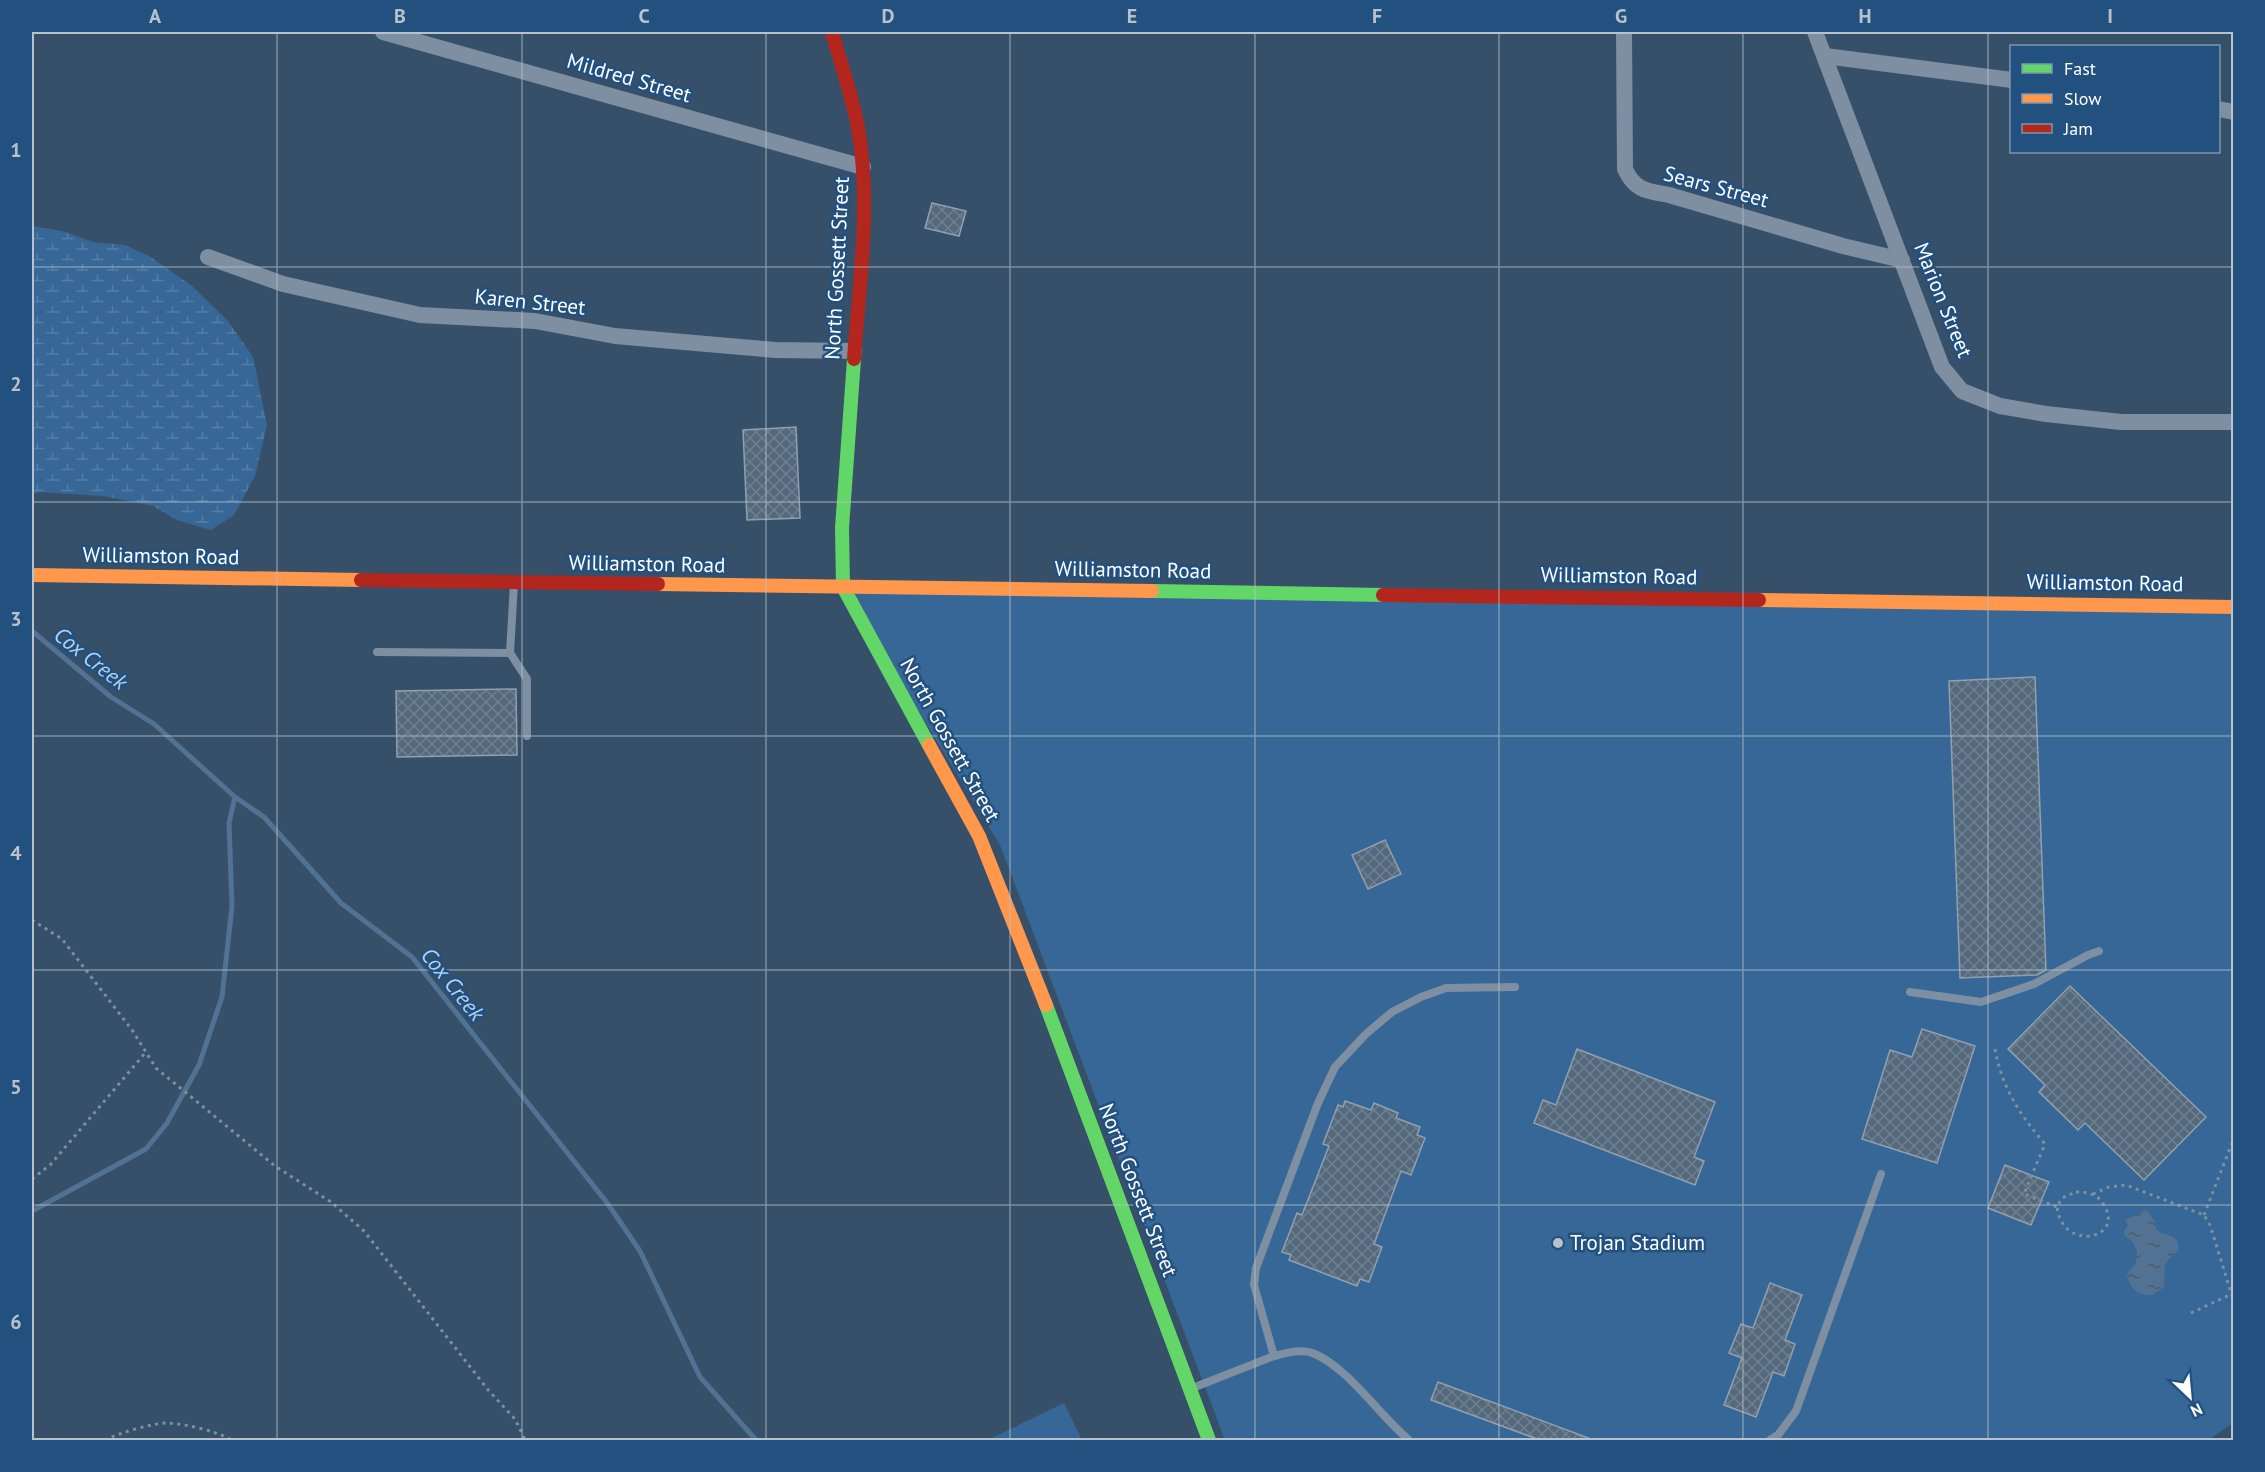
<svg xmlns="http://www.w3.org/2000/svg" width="2265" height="1472" font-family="'PT Sans',sans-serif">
<defs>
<pattern id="wetland-marsh" width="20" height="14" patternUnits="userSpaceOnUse" patternTransform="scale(1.5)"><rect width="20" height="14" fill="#376796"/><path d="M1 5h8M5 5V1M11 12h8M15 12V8" fill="none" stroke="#557ea6"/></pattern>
<pattern id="water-ripples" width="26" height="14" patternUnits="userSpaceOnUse" patternTransform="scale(1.5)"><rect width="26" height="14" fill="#517293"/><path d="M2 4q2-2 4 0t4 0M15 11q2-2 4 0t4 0" fill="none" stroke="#4e5b68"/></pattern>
<pattern id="building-cross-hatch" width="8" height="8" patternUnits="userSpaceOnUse" patternTransform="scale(1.5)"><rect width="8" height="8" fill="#55697d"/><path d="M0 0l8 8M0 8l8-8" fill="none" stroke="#6e8090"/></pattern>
</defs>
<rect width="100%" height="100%" fill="#37506a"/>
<!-- wetland -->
<path fill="url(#wetland-marsh)" d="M32,226L62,231L93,242L125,245L149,256L192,286L228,321L253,357L267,425L255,476L234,515L211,530L177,520L153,506L103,496L41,492L32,494Z"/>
<!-- park -->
<g fill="#376796">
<path d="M843,587L2233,606V1423L2208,1440H1225L1000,845Z"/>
<path d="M1064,1403L1082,1440H988Z"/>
</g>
<!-- water -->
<path fill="url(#water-ripples)" d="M2146,1210L2155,1221L2157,1230L2161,1233L2174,1237C2187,1253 2169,1253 2165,1266C2164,1273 2165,1280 2164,1287L2152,1295C2138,1295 2131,1290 2127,1276L2129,1271L2136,1263L2137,1251L2132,1241L2124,1235V1231L2128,1225L2125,1220Z"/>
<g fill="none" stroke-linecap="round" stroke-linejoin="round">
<!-- stream -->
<g stroke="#517293" stroke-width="5">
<path d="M32,631L111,697L154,724L235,797L264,817L341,903L412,957L608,1204L640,1251L700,1377L756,1440"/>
<path d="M32,1211L146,1149L167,1123L199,1065L222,997L232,906L229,823L235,797"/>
</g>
</g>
<!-- building -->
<g fill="url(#building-cross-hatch)" stroke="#90a0af" stroke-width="1.5">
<path d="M932,203L966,211L959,236L925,228Z"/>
<path d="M796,427L800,518L747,520L743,430Z"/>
<path d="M2035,677L2046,970L2037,975L1960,978L1949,681Z"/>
<path d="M516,689L517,755L397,757L396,691Z"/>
<path d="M1385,840L1401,874L1368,889L1352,855Z"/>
<path d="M2070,986L2206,1117L2144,1180L2085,1123L2078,1130L2039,1092L2045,1085L2008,1049Z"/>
<path d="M1922,1029L1975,1046L1937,1163L1862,1139L1890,1050L1912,1057Z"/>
<path d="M1577,1049L1715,1102L1694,1157L1704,1161L1695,1185L1534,1123L1543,1100L1556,1105Z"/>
<path d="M1345,1101L1371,1110L1374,1103L1398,1113L1396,1118L1420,1127L1417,1135L1425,1138L1411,1175L1401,1171L1374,1244L1382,1247L1369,1282L1360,1279L1357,1286L1289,1260L1291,1255L1282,1252L1297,1213L1302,1215L1329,1146L1323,1144L1338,1105L1343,1107Z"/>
<path d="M2005,1165L2049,1182L2031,1225L1988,1208Z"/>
<path d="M1770,1283L1802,1295L1785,1340L1795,1344L1784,1376L1773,1372L1756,1417L1724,1405L1742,1358L1729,1353L1741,1324L1753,1328Z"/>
<path d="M1438,1382L1591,1439L1590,1440H1540L1431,1400Z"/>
</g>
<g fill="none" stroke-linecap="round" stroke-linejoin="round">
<!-- path -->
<g stroke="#7d8fa1" stroke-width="3" stroke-dasharray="3 4.5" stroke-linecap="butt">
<path d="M32,920L62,939L132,1030L156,1068L275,1166L331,1202L364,1231L489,1391L515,1419L525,1440"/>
<path d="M1995,1049C2002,1088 2020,1115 2045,1144L2024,1194L2057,1207"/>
<path d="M32,1179L51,1164L146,1052"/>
<path d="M2076,1192C2088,1192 2098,1194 2104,1205C2125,1240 2062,1252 2057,1207L2062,1198Z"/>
<path d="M2093,1194L2109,1187L2126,1185L2204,1215L2210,1225L2234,1302"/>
<path d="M2204,1215L2234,1138"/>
<path d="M2191,1313L2234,1293"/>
<path d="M105,1440C119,1433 152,1423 168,1423C185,1424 217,1431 231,1440"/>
</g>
<!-- lane -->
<g stroke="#7d8fa1" stroke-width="8">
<path d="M377,652L510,653L514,583"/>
<path d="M510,653L527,679V736"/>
<path d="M1910,992L1981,1002L2034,984L2088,955L2099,951"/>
<path d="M1190,1389L1274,1356"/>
<path d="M1409,1440C1379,1415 1349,1369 1315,1354C1302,1348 1287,1353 1274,1356L1254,1285L1256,1268L1318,1103L1335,1067L1366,1034L1392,1012L1421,997L1446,988L1515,987"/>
<path d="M1770,1440L1778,1435L1796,1411L1881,1174"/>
</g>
<!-- street -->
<g stroke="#7d8fa1" stroke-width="16">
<path d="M383,32L863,167"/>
<path d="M1624,32L1625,169C1635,191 1647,191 1669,195L1843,246L1902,260"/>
<path d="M1815,32L1942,367L1962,391L2000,406L2046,414L2121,422H2234"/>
<path d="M1825,56L2012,80"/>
<path d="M2218,109L2234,112"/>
<path d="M208,257L283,284L420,315L535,321L615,336L775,350L854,351"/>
</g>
<!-- fast -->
<g stroke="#63d668" stroke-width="14">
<path d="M854,359L842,528L843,587L929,745"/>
<path d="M1152,591L1383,595"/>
<path d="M1046,1005L1209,1440"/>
</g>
<!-- slow -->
<g stroke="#ff974d" stroke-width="14">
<path d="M32,575L361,580"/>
<path d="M658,584L1152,591"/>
<path d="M1759,600L2234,607"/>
<path d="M929,745L979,836L1046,1005"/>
</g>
<!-- jam -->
<g stroke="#b3261e" stroke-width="14">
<path d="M832,32C841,65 854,100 859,134C871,208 859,285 854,359"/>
<path d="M361,580L658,584"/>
<path d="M1383,595L1759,600"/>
</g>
</g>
<!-- grid -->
<path fill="none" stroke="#b9c2cb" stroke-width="1.5" stroke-opacity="0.55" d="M277,32V1440M522,32V1440M766,32V1440M1010,32V1440M1255,32V1440M1499,32V1440M1743,32V1440M1988,32V1440M32,267H2234M32,502H2234M32,736H2234M32,970H2234M32,1205H2234"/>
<!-- markers -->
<circle fill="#b9c2cb" stroke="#22507f" stroke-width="2" cx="1558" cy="1243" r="6"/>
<g text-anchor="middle" stroke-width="5" stroke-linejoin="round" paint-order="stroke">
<!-- street labels -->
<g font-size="21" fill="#fff" stroke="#22507f">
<text transform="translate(629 78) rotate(16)" y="7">Mildred Street</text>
<text transform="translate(1716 187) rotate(15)" y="7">Sears Street</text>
<text transform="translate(837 268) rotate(-87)" y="7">North Gossett Street</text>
<text transform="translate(1943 300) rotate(68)" y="7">Marion Street</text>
<text transform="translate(530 302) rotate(6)" y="7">Karen Street</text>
<text transform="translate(161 556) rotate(1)" y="7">Williamston Road</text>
<text transform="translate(647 564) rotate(1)" y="7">Williamston Road</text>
<text transform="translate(1133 570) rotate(1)" y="7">Williamston Road</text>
<text transform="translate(1619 576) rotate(1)" y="7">Williamston Road</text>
<text transform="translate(2105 583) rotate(1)" y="7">Williamston Road</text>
<text transform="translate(950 740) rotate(61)" y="7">North Gossett Street</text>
<text transform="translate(1138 1190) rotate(69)" y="7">North Gossett Street</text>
</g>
<!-- poi labels -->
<g font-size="21" fill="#fff" stroke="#22507f" text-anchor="start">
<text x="1570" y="1250">Trojan Stadium</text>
</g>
<!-- water labels -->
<g font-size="22" font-style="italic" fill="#b3d2ee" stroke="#22507f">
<text transform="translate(91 658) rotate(38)" y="8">Cox Creek</text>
<text transform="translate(453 984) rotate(51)" y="8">Cox Creek</text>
</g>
</g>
<!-- border -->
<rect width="2265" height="1472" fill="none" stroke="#22507f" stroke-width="66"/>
<!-- legend -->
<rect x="2010" y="45" width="210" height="108" fill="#22507f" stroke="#7a96b2" stroke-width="1.5"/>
<rect x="2022" y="64" width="30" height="9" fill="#63d668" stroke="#7a96b2" stroke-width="1.5"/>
<text x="2064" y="75" font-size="18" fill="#ffffff">Fast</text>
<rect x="2022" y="94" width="30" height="9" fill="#ff974d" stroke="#7a96b2" stroke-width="1.5"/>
<text x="2064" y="105" font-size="18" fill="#ffffff">Slow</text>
<rect x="2022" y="124" width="30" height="9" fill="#b3261e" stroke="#7a96b2" stroke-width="1.5"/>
<text x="2064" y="135" font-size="18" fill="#ffffff">Jam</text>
<!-- north arrow -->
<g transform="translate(2190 1397) rotate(154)" stroke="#22507f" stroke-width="4.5" paint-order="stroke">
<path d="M0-4.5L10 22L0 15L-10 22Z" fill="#ffffff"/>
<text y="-9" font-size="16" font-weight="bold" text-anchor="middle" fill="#ffffff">N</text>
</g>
<rect x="33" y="33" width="2199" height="1406" fill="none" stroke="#b9c2cb" stroke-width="2"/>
<g font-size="20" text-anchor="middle" font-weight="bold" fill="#b9c2cb">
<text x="155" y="23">A</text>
<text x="400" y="23">B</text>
<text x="644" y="23">C</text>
<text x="888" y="23">D</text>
<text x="1132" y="23">E</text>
<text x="1377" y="23">F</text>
<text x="1621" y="23">G</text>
<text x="1865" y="23">H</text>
<text x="2110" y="23">I</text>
<text x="16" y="157">1</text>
<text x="16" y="391">2</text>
<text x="16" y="626">3</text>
<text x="16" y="860">4</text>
<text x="16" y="1094">5</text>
<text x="16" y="1329">6</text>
</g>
</svg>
